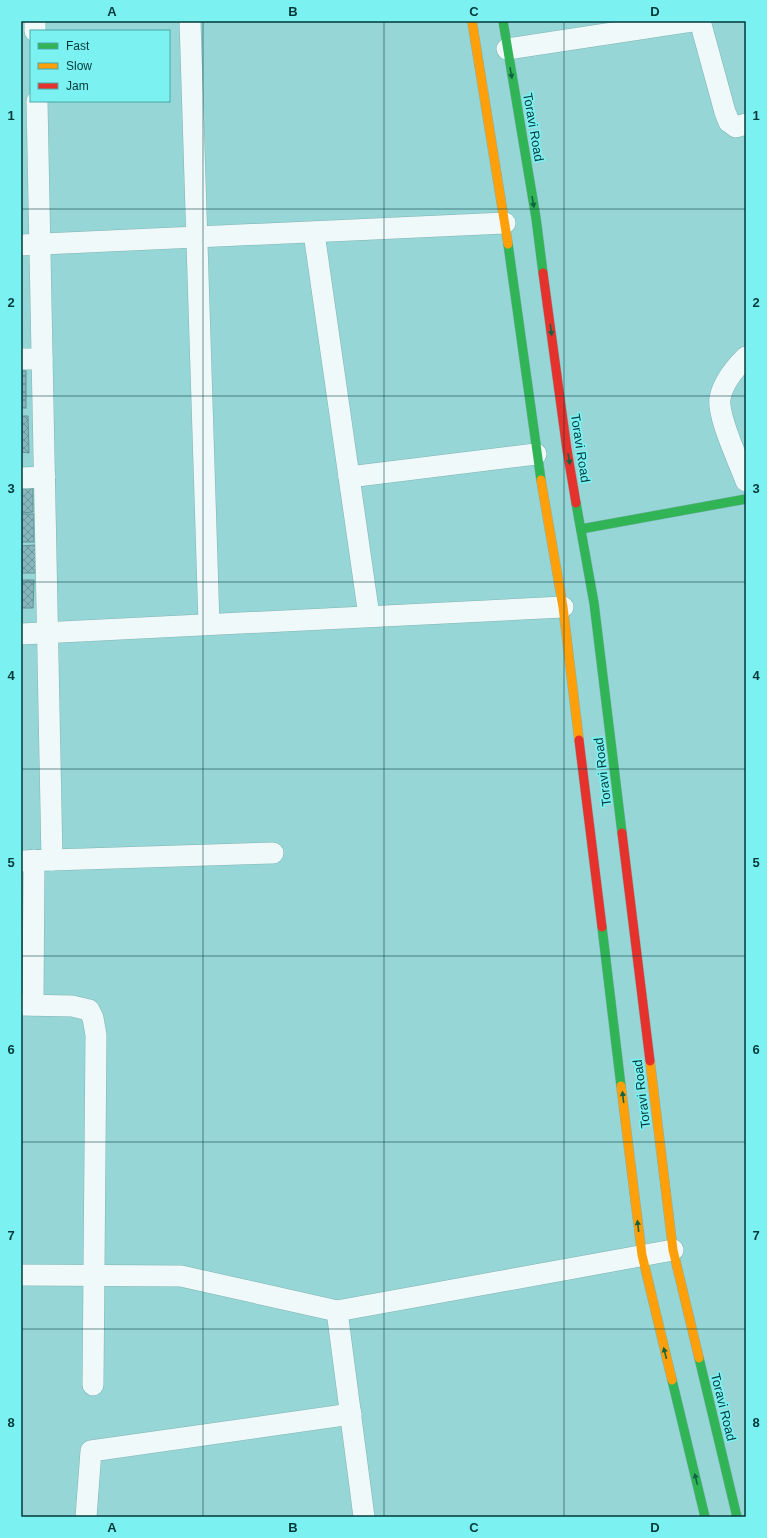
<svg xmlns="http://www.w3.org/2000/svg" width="767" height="1538" font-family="Arial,sans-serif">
<defs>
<pattern id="building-cross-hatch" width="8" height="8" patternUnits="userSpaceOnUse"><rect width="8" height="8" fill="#86b7bc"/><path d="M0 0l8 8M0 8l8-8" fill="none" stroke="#6b969a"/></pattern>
</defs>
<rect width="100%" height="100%" fill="#97d6d6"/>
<!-- building -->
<g fill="url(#building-cross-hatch)" stroke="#639296">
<rect x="21" y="371" width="5" height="37"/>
<path d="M21,416H28L29,453L21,452Z"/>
<path d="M21,484H33V512L21,513Z"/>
<rect x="21" y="514" width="13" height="28"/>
<path d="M36,545V573H21V546Z"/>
<path d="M21,580H34L33,608H21Z"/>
</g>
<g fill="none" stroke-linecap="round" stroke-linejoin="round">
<defs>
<g id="street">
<path d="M35,21V31"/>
<path d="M190,21L209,624"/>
<path d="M700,21L725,112L729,122L736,127L746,124"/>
<path d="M507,49L692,21"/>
<path d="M314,233L369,616"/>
<path d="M21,245L505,223"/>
<path d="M746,357C735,368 723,383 720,398C717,416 739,462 746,481"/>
<path d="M21,359H42"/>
<path d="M349,477L536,454"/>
<path d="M21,478L45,477"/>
<path d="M21,634L563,607"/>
<path d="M52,860L273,853"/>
<path d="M21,861L52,860L37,101"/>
<path d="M21,1005L72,1006L89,1010L93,1018L96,1035L93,1385"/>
<path d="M33,1005L34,860"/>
<path d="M21,1275L181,1276L337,1311L673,1250"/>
<path d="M337,1311L364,1517"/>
<path d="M86,1517L91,1451L351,1414"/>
</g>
<g id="fast">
<path d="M503,21L536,218L543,273"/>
<path d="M508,244L541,480"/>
<path d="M576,503L594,603L622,833"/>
<path d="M581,529L746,499"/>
<path d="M602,927L621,1086"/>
<path d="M699,1358L737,1517"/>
<path d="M672,1380L705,1517"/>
</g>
<g id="slow">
<path d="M472,21L508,244"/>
<path d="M541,480L563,607L579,740"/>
<path d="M650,1061L673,1250L699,1358"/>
<path d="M621,1086L642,1255L672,1380"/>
</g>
<g id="jam">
<path d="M543,273L567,450L576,503"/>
<path d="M579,740L602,927"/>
<path d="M622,833L650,1061"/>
</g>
</defs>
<!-- street casing -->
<use href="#street" stroke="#7fb3b3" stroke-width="22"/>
<!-- fast casing -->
<use href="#fast" stroke="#7fb3b3" stroke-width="10"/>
<!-- slow casing -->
<use href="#slow" stroke="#7fb3b3" stroke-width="10"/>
<!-- jam casing -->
<use href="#jam" stroke="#7fb3b3" stroke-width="10"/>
<!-- street -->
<use href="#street" stroke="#eff9f9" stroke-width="21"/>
<!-- fast -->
<use href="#fast" stroke="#30b455" stroke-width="9"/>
<!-- slow -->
<use href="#slow" stroke="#ff9f0a" stroke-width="9"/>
<!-- jam -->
<use href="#jam" stroke="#e5322d" stroke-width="9"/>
</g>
<!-- one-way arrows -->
<defs><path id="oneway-solid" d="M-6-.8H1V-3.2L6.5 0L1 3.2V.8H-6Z"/></defs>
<g fill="#116443">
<use href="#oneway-solid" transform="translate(511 73) rotate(80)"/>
<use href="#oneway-solid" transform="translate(533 202) rotate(80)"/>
<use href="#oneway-solid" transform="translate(551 330) rotate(82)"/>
<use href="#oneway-solid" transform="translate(569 459) rotate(80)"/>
<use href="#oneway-solid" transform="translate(623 1097) rotate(-97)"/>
<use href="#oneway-solid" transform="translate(638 1226) rotate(-97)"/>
<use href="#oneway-solid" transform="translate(665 1353) rotate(-104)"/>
<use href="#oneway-solid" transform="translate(696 1479) rotate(-104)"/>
</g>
<!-- grid -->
<path fill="none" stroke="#01393a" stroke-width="1" stroke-opacity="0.55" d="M203,21V1517M384,21V1517M564,21V1517M21,209H746M21,396H746M21,582H746M21,769H746M21,956H746M21,1142H746M21,1329H746"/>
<g text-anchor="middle" stroke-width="3.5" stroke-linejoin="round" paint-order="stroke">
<!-- street labels -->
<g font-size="13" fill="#01393a" stroke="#7cf1f1">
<text transform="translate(534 127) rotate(80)" y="5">Toravi Road</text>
<text transform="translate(581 448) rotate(81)" y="5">Toravi Road</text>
<text transform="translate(602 772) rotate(-97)" y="5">Toravi Road</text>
<text transform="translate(641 1094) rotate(-97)" y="5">Toravi Road</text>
<text transform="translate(724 1407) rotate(76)" y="5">Toravi Road</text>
</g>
</g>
<!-- border -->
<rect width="767" height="1538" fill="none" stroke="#7cf1f1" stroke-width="44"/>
<!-- legend -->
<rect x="30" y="30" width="140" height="72" fill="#7cf1f1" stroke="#4ba7a8"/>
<rect x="38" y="43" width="20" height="6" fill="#30b455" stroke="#4ba7a8"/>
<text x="66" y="50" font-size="12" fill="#01393a">Fast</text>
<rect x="38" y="63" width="20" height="6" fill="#ff9f0a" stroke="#4ba7a8"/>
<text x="66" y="70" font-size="12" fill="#01393a">Slow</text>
<rect x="38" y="83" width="20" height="6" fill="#e5322d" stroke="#4ba7a8"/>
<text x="66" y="90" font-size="12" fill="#01393a">Jam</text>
<rect x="22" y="22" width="723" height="1494" fill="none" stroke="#01393a" stroke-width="1.5"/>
<g font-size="13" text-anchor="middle" font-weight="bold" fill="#01393a">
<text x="112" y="16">A</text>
<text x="293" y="16">B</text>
<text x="474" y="16">C</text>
<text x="655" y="16">D</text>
<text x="11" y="120">1</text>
<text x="756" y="120">1</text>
<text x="11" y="307">2</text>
<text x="756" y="307">2</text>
<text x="11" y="493">3</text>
<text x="756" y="493">3</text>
<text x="11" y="680">4</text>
<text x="756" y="680">4</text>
<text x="11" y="867">5</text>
<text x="756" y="867">5</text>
<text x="11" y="1054">6</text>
<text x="756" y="1054">6</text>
<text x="11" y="1240">7</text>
<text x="756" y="1240">7</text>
<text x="11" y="1427">8</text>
<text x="756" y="1427">8</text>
<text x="112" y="1532">A</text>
<text x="293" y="1532">B</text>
<text x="474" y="1532">C</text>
<text x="655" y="1532">D</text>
</g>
</svg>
